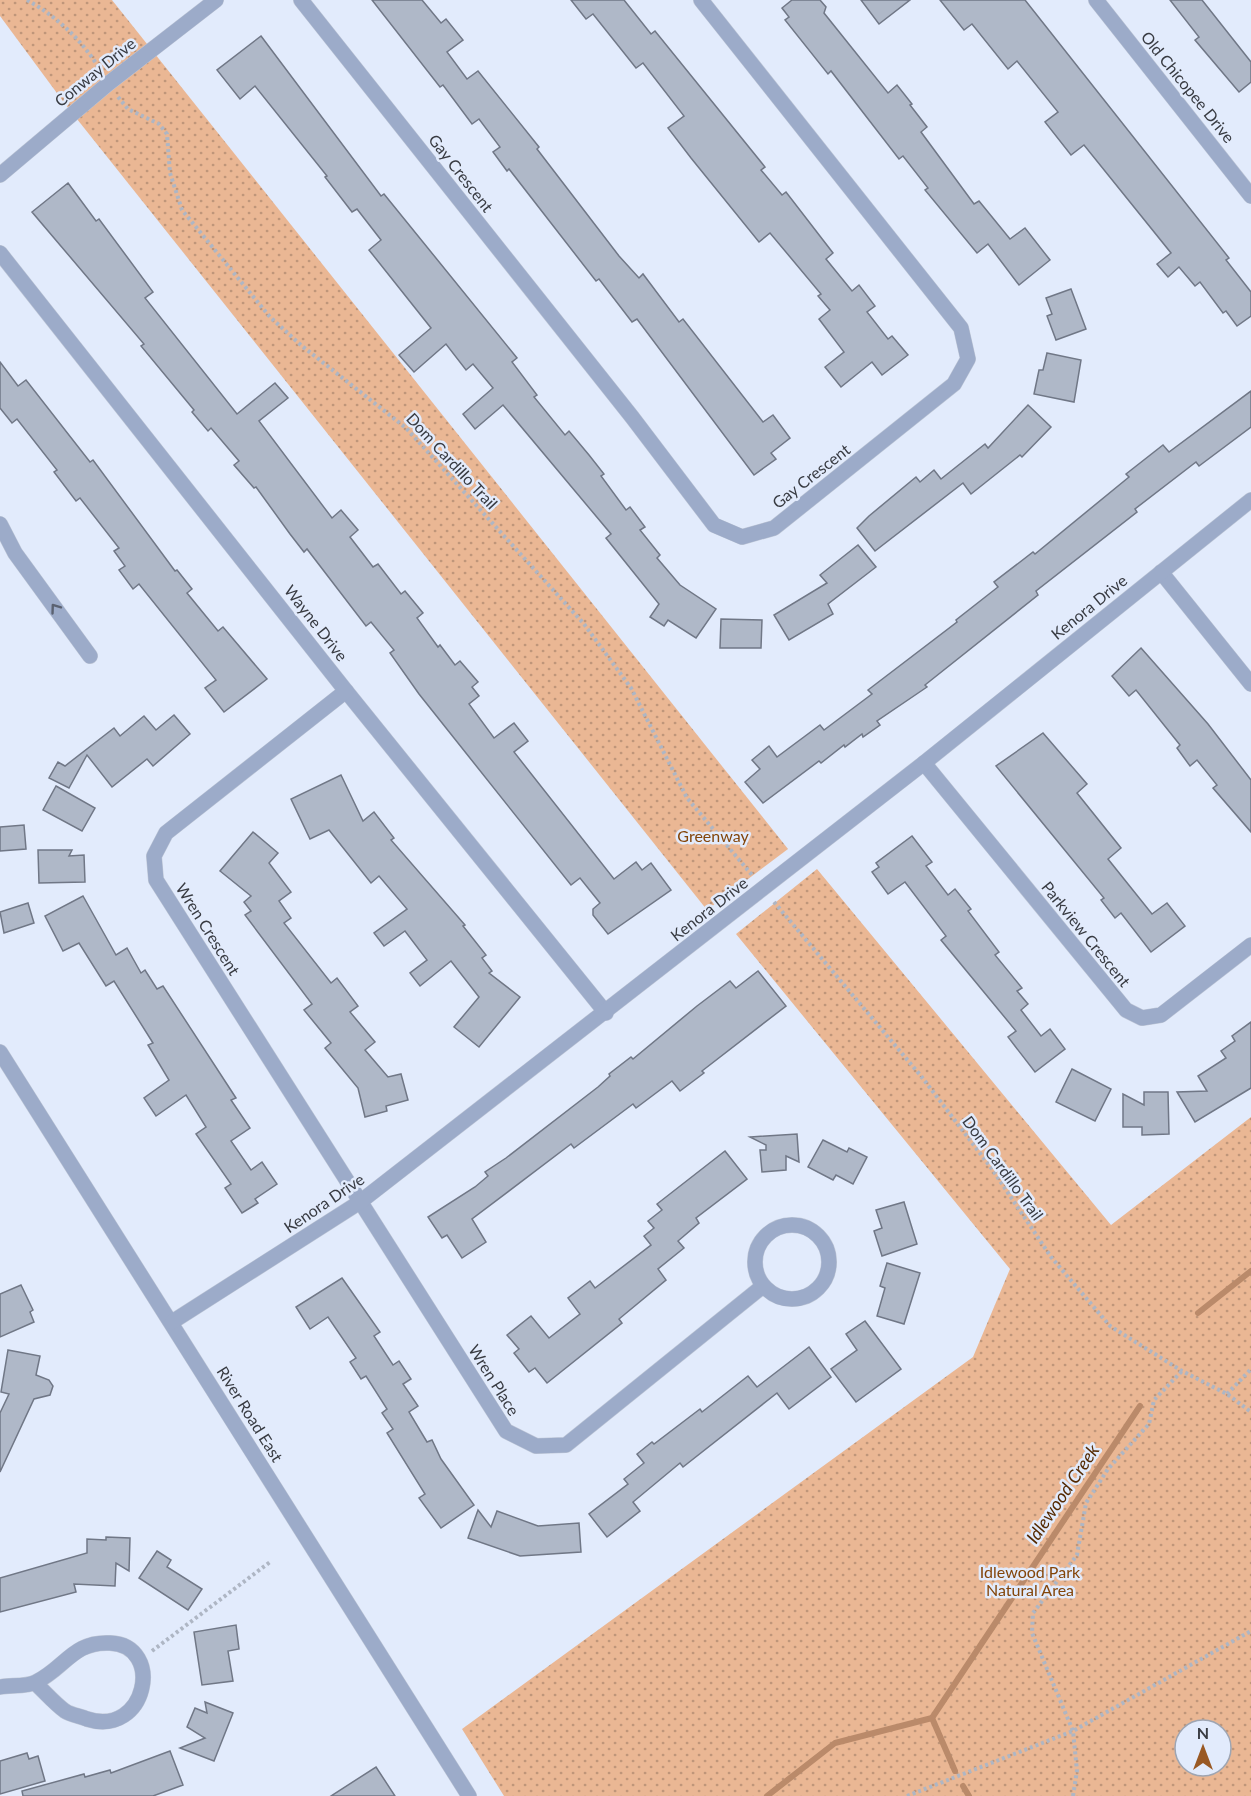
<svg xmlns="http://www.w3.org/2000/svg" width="1251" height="1796" font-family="Lato,sans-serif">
<defs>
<pattern id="park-dots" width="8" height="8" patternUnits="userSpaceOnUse" patternTransform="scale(1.5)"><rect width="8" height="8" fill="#eab794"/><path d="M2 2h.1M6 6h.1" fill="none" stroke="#bf967a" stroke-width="1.8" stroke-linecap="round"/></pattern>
</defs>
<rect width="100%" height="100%" fill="#e2ebfc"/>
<!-- park -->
<g fill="url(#park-dots)" fill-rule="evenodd">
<path d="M0,0H112L788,849L707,910L65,104L0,16Z"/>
<path d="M817,869L1111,1225L1251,1117V1796H504L462,1729L973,1357L1010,1269L736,934ZM1185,1730H1221V1766H1185Z"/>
</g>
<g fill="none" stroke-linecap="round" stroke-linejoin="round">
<!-- stream -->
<g stroke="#ba8a6a" stroke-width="6">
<path d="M1198,1313L1251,1271"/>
<path d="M932,1718L1140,1406"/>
<path d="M932,1718L955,1771"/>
<path d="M963,1786L969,1796"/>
<path d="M767,1796L835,1743L932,1718"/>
</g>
</g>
<!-- building -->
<g fill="#afb8c8" stroke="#707786" stroke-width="1.5">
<path d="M372,0H422L441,23L446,19L463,40L447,52L467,79L478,71L539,147L537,149L619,256L639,278L643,274L679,322L683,319L763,422L773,415L790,438L771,453L776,459L754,475L637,319L632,322L599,279L596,281L509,169L507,171L493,152L500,147L479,119L472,124L443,85L440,87Z"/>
<path d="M571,0H624L651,34L655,31L765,167L761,170L782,195L786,192L833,253L826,259L852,291L859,285L875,306L867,312L888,339L892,336L908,355L882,375L872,362L841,387L825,367L844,352L819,319L830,310L818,296L821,294L770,233L759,242L691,158L668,128L684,116L643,63L636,68L593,14L586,19Z"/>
<path d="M792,0H820L826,7L824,13L888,93L897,85L912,104L910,105L927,127L921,132L974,204L979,201L1010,239L1025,228L1050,260L1019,285L988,244L977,253L925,190L928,188L903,156L899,159L831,71L828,74L785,20L789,17L782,8Z"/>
<path d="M861,0H910L879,24Z"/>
<path d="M940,0H1025L1229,258L1226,260L1251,292V316L1237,326L1226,311L1223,313L1200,282L1195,286L1179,267L1168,277L1157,264L1171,253L1084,145L1071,155L1045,122L1058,112L1017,61L1008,69L972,24L964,30Z"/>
<path d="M1170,0H1202L1251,62V82L1239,92L1195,40L1199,37Z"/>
<path d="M261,36L381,196L384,194L517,358L512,362L537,395L534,397L565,435L569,431L589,455L604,474L601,476L626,510L630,507L645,527L640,530L660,555L657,558L680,585L716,609L696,638L668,620L664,626L650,617L659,604L606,538L611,534L503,405L475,429L463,414L493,388L473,364L466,370L446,344L414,372L399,355L431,328L369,250L381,240L357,209L352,212L325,177L327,176L255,86L240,99L217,70Z"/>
<path d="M68,183L96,221L99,219L153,292L145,298L237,414L275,383L288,398L259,421L332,518L341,510L358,530L350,537L373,567L378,564L401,594L405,591L423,613L417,618L438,647L440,645L455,665L460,661L478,682L472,687L479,696L469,704L494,738L514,723L528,741L514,752L614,879L636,862L642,870L651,863L671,890L608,934L593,915V909L600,903L580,878L571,885L419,694L390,653L394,650L371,622L366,626L307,549L304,552L290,534L256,487L254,488L234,465L239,461L211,428L208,431L192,412L194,410L141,346L144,344L32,212Z"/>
<path d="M1071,289L1086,329L1056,340L1047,316L1052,314L1046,298Z"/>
<path d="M1047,353L1081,360L1074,402L1034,394L1039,370H1043Z"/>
<path d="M0,362L18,386L26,380L90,462L93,460L175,571L177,570L192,589L187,593L218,631L223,627L267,679L224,712L205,688L216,680L139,584L133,589L119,570L125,566L114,551L119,548L80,498L76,501L54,472L57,470L17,419L12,423L0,408Z"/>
<path d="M1251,391V427L1199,466L1196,462L1135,509L1137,512L1036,591L1038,595L925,685L927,687L877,721L880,725L863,737L862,734L845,747L844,745L821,763L819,761L763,803L745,782L760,769L752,760L769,746L777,757L820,725L824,730L872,694L868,690L957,622L956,620L998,587L994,582L1033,552L1035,554L1129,477L1126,474L1163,445L1169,452Z"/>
<path d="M1028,405L1051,427L1022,457L1020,455L971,494L963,483L875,551L857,528L869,516L916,477L920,482L934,470L941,479L985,444L988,448Z"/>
<path d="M858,545L876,567L828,604L833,614L789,640L774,615L827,583L820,575Z"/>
<path d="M721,619L762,620L761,648H720Z"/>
<path d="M1141,648L1208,724L1251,780V832L1213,788L1217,785L1197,760L1190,766L1177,748L1180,745L1136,690L1129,696L1112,676Z"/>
<path d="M174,715L190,734L153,766L147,759L112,787L87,755L69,788L49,778L58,762L65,766L114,728L120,736L144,716L156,730Z"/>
<path d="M1043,733L1087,784L1077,793L1121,848L1108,859L1152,914L1167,903L1185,926L1151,952L1121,913L1115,918L1101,900L1104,898L996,766Z"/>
<path d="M341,775L363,821L374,812L394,838L391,840L465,925L463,926L486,955L482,958L492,971L489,973L520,997L479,1047L454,1027L479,997L451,961L420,986L410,973L427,960L405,931L384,946L374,933L407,909L379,876L371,883L329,830L310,839L291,799Z"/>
<path d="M56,786L95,808L82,831L43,810Z"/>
<path d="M24,825L26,849L0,851V827Z"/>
<path d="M253,832L278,853L269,863L291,892L279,901L291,918L284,923L331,983L337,978L358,1006L350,1012L375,1042L365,1050L388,1077L401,1074L408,1100L386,1106L387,1111L365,1117L358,1088L325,1048L331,1043L304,1010L312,1004L245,915L251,911L244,902L251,896L220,871Z"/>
<path d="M912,836L932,862L926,866L948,895L955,889L971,909L968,911L999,952L995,955L1022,988L1017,991L1028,1004L1021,1010L1041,1036L1050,1029L1065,1049L1035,1072L1008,1037L1016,1031L941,940L946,936L905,882L888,894L872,872L879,867L876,863Z"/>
<path d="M38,850H72L69,856L84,855L85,882L39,883Z"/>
<path d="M83,896L116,955L127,948L141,973L145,970L157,989L163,986L236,1098L231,1100L250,1128L231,1141L251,1170L262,1162L277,1184L255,1199L258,1203L242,1213L225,1188L231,1184L196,1134L206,1127L186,1095L156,1116L144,1098L169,1080L148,1045L153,1043L114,981L106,986L79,943L63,951L45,916Z"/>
<path d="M28,903L34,923L4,933L0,912Z"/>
<path d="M758,971L786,1006L702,1071L704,1073L680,1091L672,1081L636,1108L633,1104L574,1148L571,1144L472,1219L486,1242L462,1258L447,1235L442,1238L428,1217L475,1187L488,1176L485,1172L506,1158L598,1087L610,1076L609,1074L631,1057L633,1059L697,1006L730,981L736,988Z"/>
<path d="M1251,1022V1088L1195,1122L1177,1092L1207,1091L1198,1076L1226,1058L1221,1051L1235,1041L1232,1036Z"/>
<path d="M1072,1069L1111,1089L1095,1121L1056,1102Z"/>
<path d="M1144,1092H1168L1169,1134L1142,1135V1127H1123V1094L1144,1105Z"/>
<path d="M797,1134L799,1162L786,1156V1170L762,1172L760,1150H766V1145L750,1137Z"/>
<path d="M823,1140L847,1152L849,1148L867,1157L853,1184L836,1175L833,1180L808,1167Z"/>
<path d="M725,1151L747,1179L696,1218L699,1223L678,1241L684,1248L658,1269L666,1280L619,1319L622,1323L547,1383L535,1368L529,1372L514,1353L519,1349L507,1335L531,1316L549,1338L580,1314L568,1298L590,1281L595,1288L651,1245L644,1236L654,1228L648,1221L662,1210L657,1204Z"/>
<path d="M904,1202L917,1244L882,1256L874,1231L882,1228L876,1210Z"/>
<path d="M887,1263L920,1273L904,1324L877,1316L885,1288L880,1286Z"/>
<path d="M342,1278L380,1332L374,1336L393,1365L399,1361L411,1379L403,1384L418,1406L409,1412L427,1442L432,1440L441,1459L474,1505L441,1528L419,1498L425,1494L387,1433L393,1429L382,1413L387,1409L366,1376L361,1379L350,1362L356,1358L328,1317L310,1329L296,1307Z"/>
<path d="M21,1285L33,1310L30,1312L34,1322L0,1337V1294Z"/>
<path d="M865,1321L901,1369L856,1402L831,1369L857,1350L846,1334Z"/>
<path d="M809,1347L831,1377L789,1409L777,1393L683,1467L680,1463L633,1502L640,1511L607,1537L589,1514L628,1484L624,1479L644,1463L637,1454L652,1442L654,1444L700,1409L702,1412L748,1376L757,1387Z"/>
<path d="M8,1350L40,1356L36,1375L49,1380L53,1386L50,1395L34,1399L0,1472V1413L9,1394L1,1392Z"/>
<path d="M478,1510L491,1527L497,1511L538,1526L579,1523L581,1552L520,1556L468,1538Z"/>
<path d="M106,1537L130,1538L129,1571L116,1563L115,1586L74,1584L76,1592L0,1612V1578L87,1553V1539L106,1540Z"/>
<path d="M157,1551L171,1560L167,1567L202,1589L188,1610L139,1578Z"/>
<path d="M236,1625L239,1649L228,1651L233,1681L202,1685L194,1632Z"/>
<path d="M205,1702L233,1713L214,1761L180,1748L205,1738L187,1727L195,1708L207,1713Z"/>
<path d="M170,1751L183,1785L153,1796H23L22,1791L84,1774L85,1777L110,1770L111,1773Z"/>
<path d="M27,1753L29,1759L38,1756L45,1781L0,1794V1761Z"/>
<path d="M376,1767L395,1796H331Z"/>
</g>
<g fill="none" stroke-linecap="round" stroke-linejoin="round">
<defs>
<g id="minor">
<path d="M301,0L632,417L714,525L742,537L774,528L954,384L968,359L961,328L701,0"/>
<path d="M1096,0L1251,196"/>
<path d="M0,175L109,83L216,0"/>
<path d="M0,253L346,691L606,1013"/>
<path d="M0,524L15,553L90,656"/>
<path d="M1161,572L1251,684"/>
<path d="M346,691L166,833L154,856L156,880L506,1431L536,1446L566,1445L763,1286"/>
<path d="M924,763L1126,1010L1142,1018L1161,1015L1251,945"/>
<path d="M0,1052L469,1796"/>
<circle cx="792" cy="1262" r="37"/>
<path d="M172,1322L360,1202L924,763L1251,500"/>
<path d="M0,1687C10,1685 27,1687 36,1682C65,1668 73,1641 110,1643C165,1645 147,1738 87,1719C80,1716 71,1715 65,1711C54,1703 45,1692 35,1683"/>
</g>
</defs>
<!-- minor casing -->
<use href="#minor" stroke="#c0c8d7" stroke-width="16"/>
<!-- path -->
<g stroke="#aeb6c4" stroke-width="4" stroke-dasharray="3 3" stroke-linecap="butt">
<path d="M27,0C56,16 82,40 99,68"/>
<path d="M118,97L128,109L159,124L167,134L170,173L182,210L270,317L302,346L406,428L584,624L631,688L687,798L752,875"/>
<path d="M774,902L921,1076L992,1169L1051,1257L1110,1326L1182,1371L1227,1394L1251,1412"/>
<path d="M1227,1394L1251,1369"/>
<path d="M152,1651L270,1562"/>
<path d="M907,1796L1073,1731L1251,1631"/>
<path d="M1073,1796L1077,1771L1073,1731L1032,1633L1033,1613L1077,1555L1086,1503L1108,1469L1149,1424L1154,1400L1182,1371"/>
</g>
<!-- minor -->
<use href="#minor" stroke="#9cabc9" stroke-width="15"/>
</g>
<!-- one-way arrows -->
<defs><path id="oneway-chevron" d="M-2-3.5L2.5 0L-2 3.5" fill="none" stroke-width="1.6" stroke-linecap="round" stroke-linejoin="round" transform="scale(1.5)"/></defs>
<use stroke="#5b6271" href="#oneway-chevron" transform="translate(55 608) rotate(-126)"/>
<g text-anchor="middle" stroke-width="5" stroke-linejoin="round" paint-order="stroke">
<!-- street labels -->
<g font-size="16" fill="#383b42" stroke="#e2ebfc">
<text transform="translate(95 72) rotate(-39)" y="6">Conway Drive</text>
<text transform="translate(1188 87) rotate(51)" y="6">Old Chicopee Drive</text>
<text transform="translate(461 173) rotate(52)" y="6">Gay Crescent</text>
<text transform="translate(452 461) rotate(47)" y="6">Dom Cardillo Trail</text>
<text transform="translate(811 476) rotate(-38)" y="6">Gay Crescent</text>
<text transform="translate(1089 607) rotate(-39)" y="6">Kenora Drive</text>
<text transform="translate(316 623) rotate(52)" y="6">Wayne Drive</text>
<text transform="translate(709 909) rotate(-38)" y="6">Kenora Drive</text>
<text transform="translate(208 929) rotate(58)" y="6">Wren Crescent</text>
<text transform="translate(1086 934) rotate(51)" y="6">Parkview Crescent</text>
<text transform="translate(1003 1168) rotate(54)" y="6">Dom Cardillo Trail</text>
<text transform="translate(324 1203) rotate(-34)" y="6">Kenora Drive</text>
<text transform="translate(494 1380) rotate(58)" y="6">Wren Place</text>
<text transform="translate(250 1414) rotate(58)" y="6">River Road East</text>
</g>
<!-- park labels -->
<g font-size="16" fill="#83450a" stroke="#e2ebfc">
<text x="713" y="842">Greenway</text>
<text x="1030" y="1578">Idlewood Park<tspan x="1030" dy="18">Natural Area</tspan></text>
</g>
<!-- water labels -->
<g font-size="18" font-style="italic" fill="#542901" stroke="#e2ebfc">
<text transform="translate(1063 1494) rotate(-56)" y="6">Idlewood Creek</text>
</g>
</g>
<!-- north arrow -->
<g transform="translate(1203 1748)"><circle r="28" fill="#e2ebfc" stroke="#9ea5b2" stroke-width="1.5"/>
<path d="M0-4.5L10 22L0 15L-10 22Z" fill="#995924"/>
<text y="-9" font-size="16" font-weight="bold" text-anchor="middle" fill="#383b42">N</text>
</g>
</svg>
